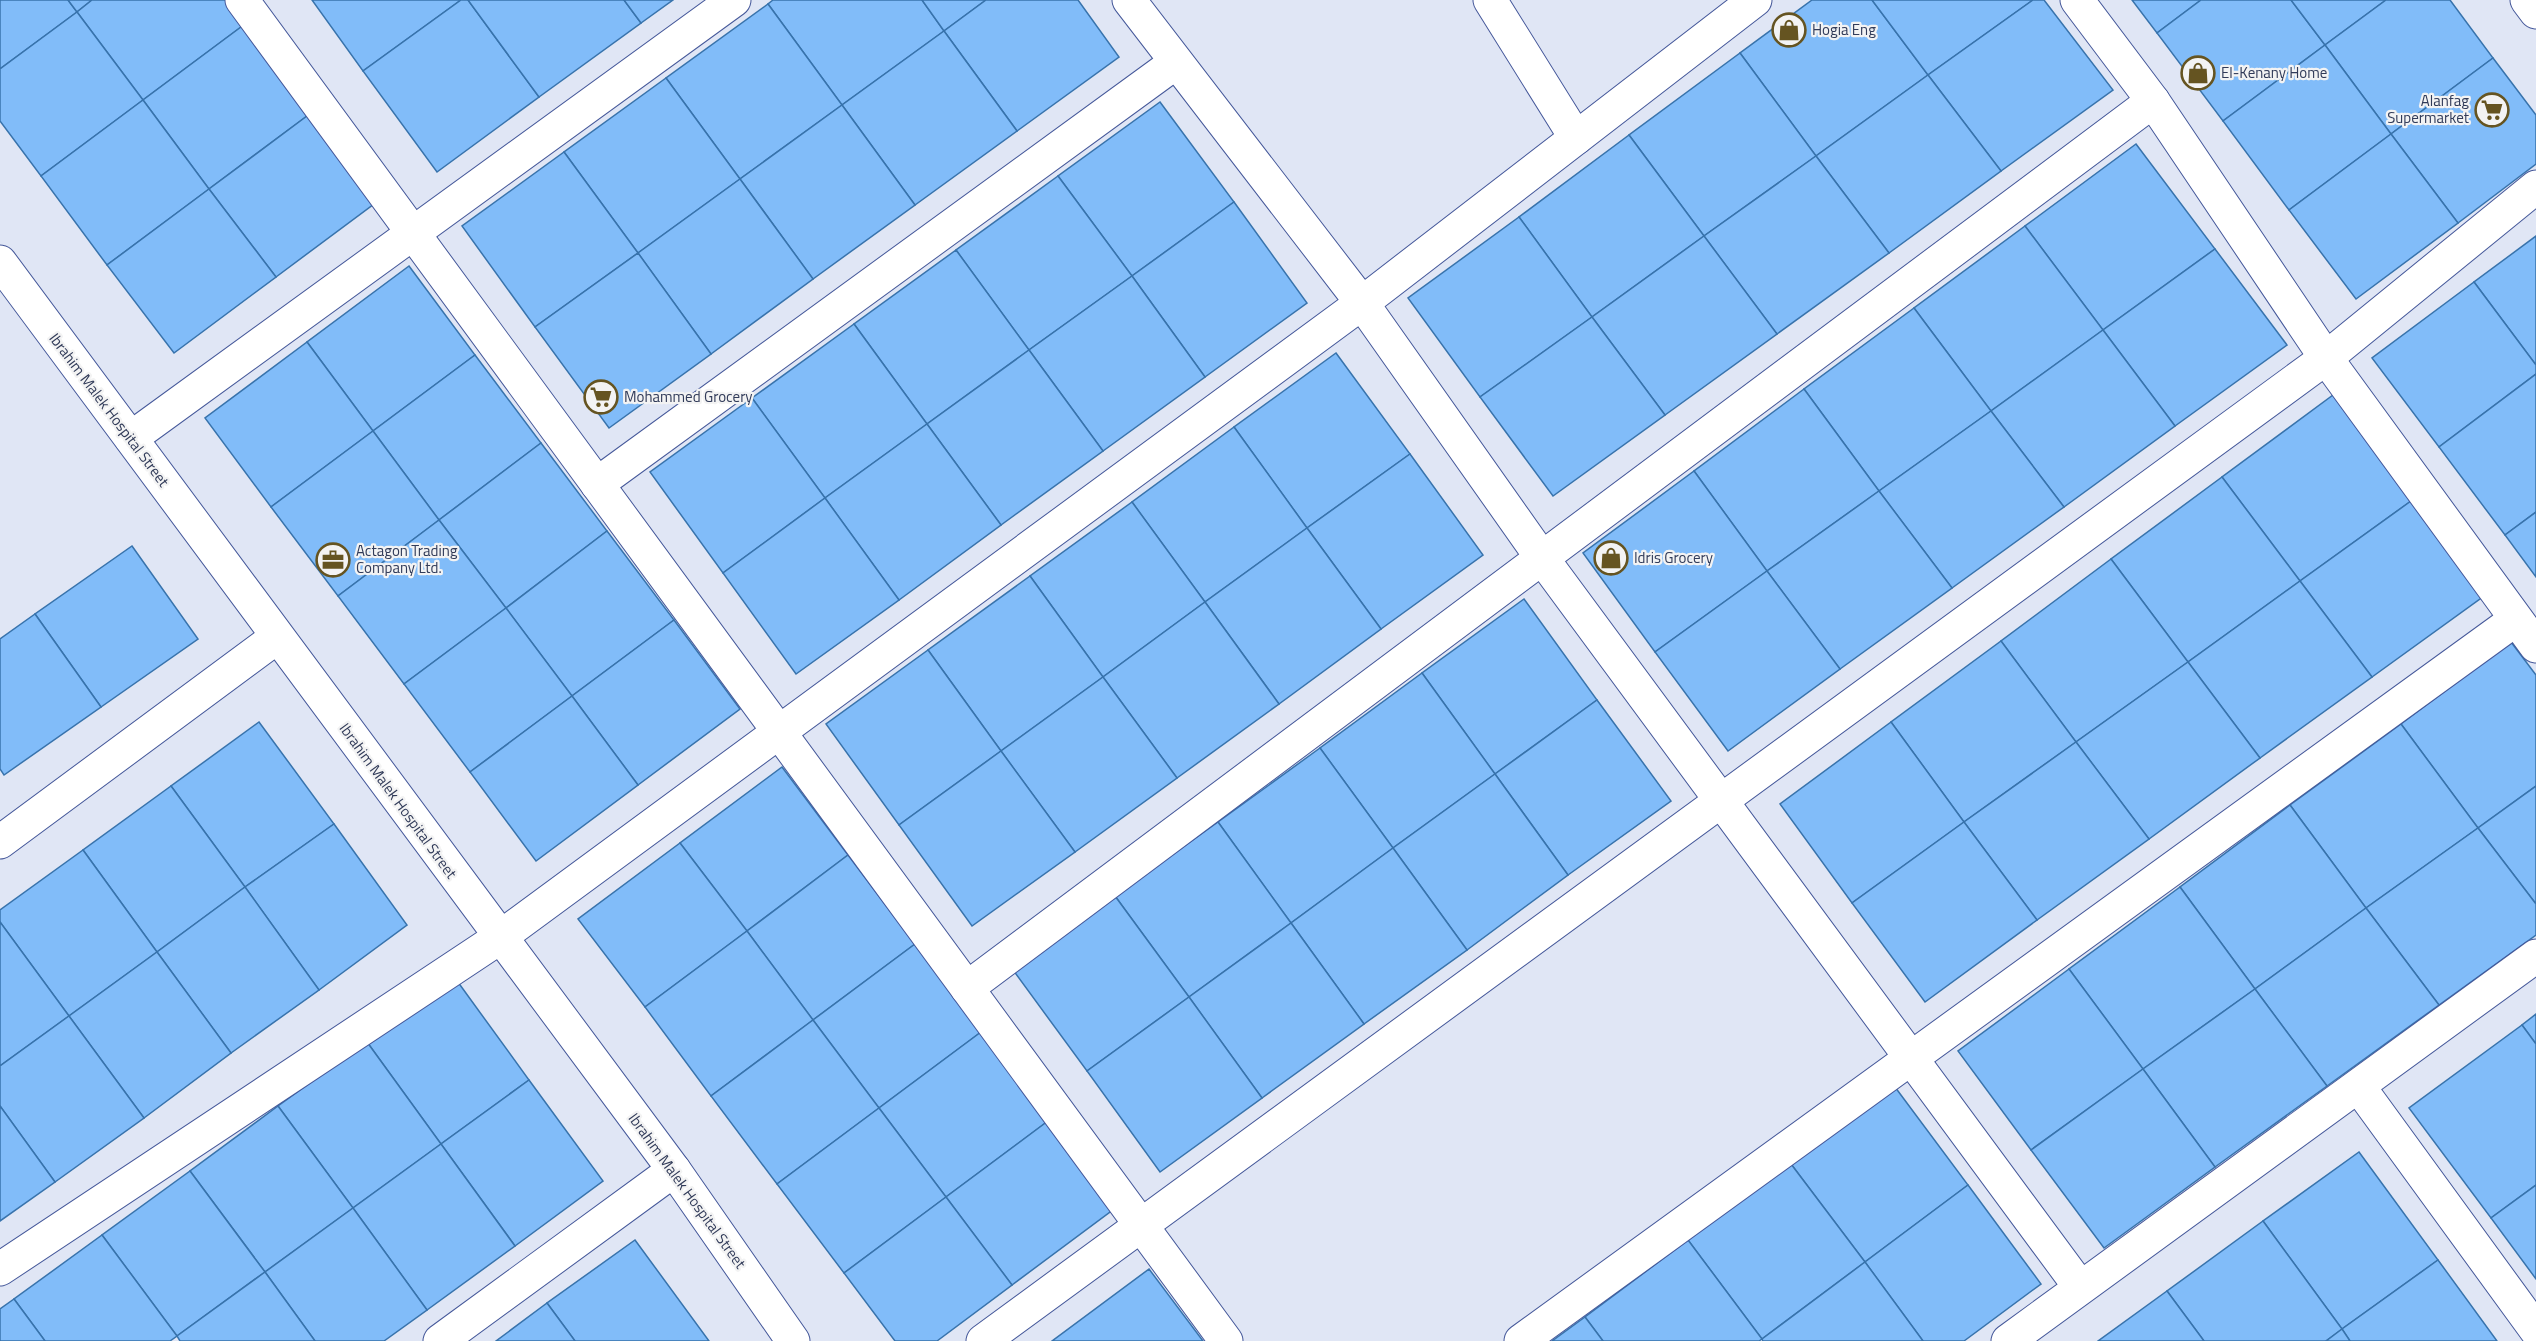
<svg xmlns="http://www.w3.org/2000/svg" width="2536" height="1341" font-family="'Titillium Web',sans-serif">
<rect width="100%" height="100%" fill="#e0e6f5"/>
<!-- building -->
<g fill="#81bcf9" stroke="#3873ac" stroke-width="1.5">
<path d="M0,0H68L77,12L0,69Z"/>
<path d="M68,0H92L77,12Z"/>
<path d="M92,0H227L245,24L143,100L77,12Z"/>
<path d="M312,0H461L363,71Z"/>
<path d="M461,0H468L539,97L437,172L363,71Z"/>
<path d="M468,0H624L641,23L539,97Z"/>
<path d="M624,0H673L641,23Z"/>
<path d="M773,0H922L944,31L842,105L768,4Z"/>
<path d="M922,0H986L944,31Z"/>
<path d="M986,0H1078L1119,57L1017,131L944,31Z"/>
<path d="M1812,0H1872L1928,75L1816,156L1740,53Z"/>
<path d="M1872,0H2033L1928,75Z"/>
<path d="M2033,0H2044L2113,90L2001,171L1928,75Z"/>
<path d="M2132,0H2201L2157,33Z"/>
<path d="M2201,0H2291L2325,45L2223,121L2157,33Z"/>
<path d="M2291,0H2386L2325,45Z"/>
<path d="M2386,0H2450L2493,58L2391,134L2325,45Z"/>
<path d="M768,4L842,105L740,179L666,78Z"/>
<path d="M77,12L143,100L41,176L0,121V69Z"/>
<path d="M245,24L311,113L209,189L143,100Z"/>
<path d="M944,31L1017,131L915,205L842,105Z"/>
<path d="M2325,45L2391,134L2289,210L2223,121Z"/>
<path d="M1740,53L1816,156L1704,236L1629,135Z"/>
<path d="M2493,58L2536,115V164L2458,223L2391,134Z"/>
<path d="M1928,75L2001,171L1889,253L1816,156Z"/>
<path d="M666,78L740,179L638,253L564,152Z"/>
<path d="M143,100L209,189L107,265L41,176Z"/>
<path d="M1160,102L1234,202L1132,276L1058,176Z"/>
<path d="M842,105L915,205L813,279L740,179Z"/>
<path d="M311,113L378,201L276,277L209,189Z"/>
<path d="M2391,134L2458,223L2356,299L2289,210Z"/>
<path d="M1629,135L1704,236L1592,317L1519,217Z"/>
<path d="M2136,144L2215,249L2103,330L2025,226Z"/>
<path d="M564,152L638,253L535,327L462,226Z"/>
<path d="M1816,156L1889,253L1777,334L1704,236Z"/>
<path d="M1058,176L1132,276L1029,350L956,250Z"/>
<path d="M740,179L813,279L711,354L638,253Z"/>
<path d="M209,189L276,277L174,353L107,265Z"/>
<path d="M1234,202L1307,303L1205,377L1132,276Z"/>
<path d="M1519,217L1592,317L1480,397L1408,298Z"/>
<path d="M2025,226L2103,330L1991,411L1914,308Z"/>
<path d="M1704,236L1777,334L1665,415L1592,317Z"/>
<path d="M2536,236V365L2474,282Z"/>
<path d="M2215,249L2287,345L2175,426L2103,330Z"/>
<path d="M956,250L1029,350L927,424L854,324Z"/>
<path d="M638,253L711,354L609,428L535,327Z"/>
<path d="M409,266L475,355L373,431L307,342Z"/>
<path d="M1132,276L1205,377L1103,451L1029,350Z"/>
<path d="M2474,282L2536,365V374L2439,447L2372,358Z"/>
<path d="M1914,308L1991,411L1879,491L1804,389Z"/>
<path d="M1592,317L1665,415L1553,496L1480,397Z"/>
<path d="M854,324L927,424L825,498L752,398Z"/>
<path d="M2103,330L2175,426L2064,507L1991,411Z"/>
<path d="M307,342L373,431L271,507L205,418Z"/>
<path d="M1029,350L1103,451L1001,525L927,424Z"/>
<path d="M1336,353L1410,454L1307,528L1234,427Z"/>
<path d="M475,355L541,443L439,520L373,431Z"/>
<path d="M2536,374V512L2505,535L2439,447Z"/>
<path d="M1804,389L1879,491L1767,571L1694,471Z"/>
<path d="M2333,395L2411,501L2300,581L2222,477Z"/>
<path d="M752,398L825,498L723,573L650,472Z"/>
<path d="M1991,411L2064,507L1952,588L1879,491Z"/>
<path d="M927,424L1001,525L899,600L825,498Z"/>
<path d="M1234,427L1307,528L1205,602L1132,502Z"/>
<path d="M373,431L439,520L338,596L271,507Z"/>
<path d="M541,443L607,531L506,608L439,520Z"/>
<path d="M1410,454L1483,555L1381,629L1307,528Z"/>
<path d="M1694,471L1767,571L1655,652L1583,553Z"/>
<path d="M2222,477L2300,581L2188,662L2111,559Z"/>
<path d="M1879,491L1952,588L1840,669L1767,571Z"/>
<path d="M825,498L899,600L796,674L723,573Z"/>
<path d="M2411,501L2484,596L2372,677L2300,581Z"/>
<path d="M1132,502L1205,602L1103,677L1030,576Z"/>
<path d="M2536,512V577L2505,535Z"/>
<path d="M439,520L506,608L404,684L338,596Z"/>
<path d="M1307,528L1381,629L1279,704L1205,602Z"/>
<path d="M607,531L674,620L572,696L506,608Z"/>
<path d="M132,546L198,639L101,707L35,614Z"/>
<path d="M2111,559L2188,662L2076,742L2001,641Z"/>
<path d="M1767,571L1840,669L1728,751L1655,652Z"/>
<path d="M1030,576L1103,677L1001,751L928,650Z"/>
<path d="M2300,581L2372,677L2260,758L2188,662Z"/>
<path d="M1524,599L1597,700L1495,774L1422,673Z"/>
<path d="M1205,602L1279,704L1177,778L1103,677Z"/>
<path d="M506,608L572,696L470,772L404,684Z"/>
<path d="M35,614L101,707L4,775L0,769V639Z"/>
<path d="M674,620L740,709L638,785L572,696Z"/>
<path d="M2001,641L2076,742L1964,822L1891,722Z"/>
<path d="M2511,642L2536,675V786L2478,828L2401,724Z"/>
<path d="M928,650L1001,751L899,825L826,724Z"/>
<path d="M2188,662L2260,758L2149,839L2076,742Z"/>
<path d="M1422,673L1495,774L1393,848L1320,748Z"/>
<path d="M1103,677L1177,778L1075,852L1001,751Z"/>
<path d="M572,696L638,785L536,861L470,772Z"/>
<path d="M1597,700L1671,801L1568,875L1495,774Z"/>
<path d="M259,722L334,824L245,887L171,786Z"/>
<path d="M1891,722L1964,822L1852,903L1780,804Z"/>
<path d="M2401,724L2478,828L2366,908L2290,805Z"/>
<path d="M2076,742L2149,839L2037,920L1964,822Z"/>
<path d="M1320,748L1393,848L1291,923L1218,822Z"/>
<path d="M1001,751L1075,852L972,926L899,825Z"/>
<path d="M782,767L848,855L747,931L680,843Z"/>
<path d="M1495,774L1568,875L1467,950L1393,848Z"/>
<path d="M171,786L245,887L157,952L83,850Z"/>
<path d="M2536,786V904L2478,828Z"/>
<path d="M2290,805L2366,908L2255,989L2180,887Z"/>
<path d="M1218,822L1291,923L1189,997L1115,896Z"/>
<path d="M1964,822L2037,920L1925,1002L1852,903Z"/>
<path d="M334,824L407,925L319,990L245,887Z"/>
<path d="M2478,828L2536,904V935L2439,1005L2366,908Z"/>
<path d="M680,843L747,931L645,1007L578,919Z"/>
<path d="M1393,848L1467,950L1364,1024L1291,923Z"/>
<path d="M83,850L157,952L69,1016L0,922V910Z"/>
<path d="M848,855L915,944L813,1020L747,931Z"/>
<path d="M245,887L319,990L231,1053L157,952Z"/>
<path d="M2180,887L2255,989L2143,1069L2069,969Z"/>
<path d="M1115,896L1189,997L1087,1071L1013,970Z"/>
<path d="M2366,908L2439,1005L2327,1086L2255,989Z"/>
<path d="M0,922L69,1016L0,1066Z"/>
<path d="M1291,923L1364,1024L1262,1098L1189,997Z"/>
<path d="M747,931L813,1020L711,1096L645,1007Z"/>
<path d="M915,944L981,1032L879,1108L813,1020Z"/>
<path d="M157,952L231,1053L144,1118L69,1016Z"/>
<path d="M2069,969L2143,1069L2031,1150L1958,1051Z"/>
<path d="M455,978L529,1080L441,1144L367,1042Z"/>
<path d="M2255,989L2327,1086L2215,1167L2143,1069Z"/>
<path d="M1189,997L1262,1098L1160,1172L1087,1071Z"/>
<path d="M2536,1014V1044L2522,1025Z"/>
<path d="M69,1016L144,1118L55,1182L0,1106V1066Z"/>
<path d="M813,1020L879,1108L777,1184L711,1096Z"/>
<path d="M2522,1025L2536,1044V1185L2491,1218L2409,1108Z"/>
<path d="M981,1032L1048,1121L946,1197L879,1108Z"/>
<path d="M367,1042L441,1144L353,1208L278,1106Z"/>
<path d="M2143,1069L2215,1167L2104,1248L2031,1150Z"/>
<path d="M529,1080L603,1181L515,1246L441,1144Z"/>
<path d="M1895,1087L1968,1185L1865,1262L1791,1164Z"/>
<path d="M0,1106L55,1182L0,1221Z"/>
<path d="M278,1106L353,1208L265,1272L190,1171Z"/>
<path d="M879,1108L946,1197L844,1273L777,1184Z"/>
<path d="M1048,1121L1114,1209L1012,1285L946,1197Z"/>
<path d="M441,1144L515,1246L427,1310L353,1208Z"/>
<path d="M2359,1152L2438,1260L2342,1329L2263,1221Z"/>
<path d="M1791,1164L1865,1262L1762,1339L1688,1240Z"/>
<path d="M190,1171L265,1272L177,1336L102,1235Z"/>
<path d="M1968,1185L2041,1284L1964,1341H1923L1865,1262Z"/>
<path d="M2536,1185V1279L2491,1218Z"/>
<path d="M946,1197L1012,1285L937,1341H895L844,1273Z"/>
<path d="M353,1208L427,1310L384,1341H315L265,1272Z"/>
<path d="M2263,1221L2342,1329L2326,1341H2204L2167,1291Z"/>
<path d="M102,1235L177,1336L170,1341H45L14,1299Z"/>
<path d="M635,1240L709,1341H575L547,1303Z"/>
<path d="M1688,1240L1762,1339L1759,1341H1603L1585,1317Z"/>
<path d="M2438,1260L2497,1341H2350L2342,1329Z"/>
<path d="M1865,1262L1923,1341H1763L1762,1339Z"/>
<path d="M1149,1269L1203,1341H1052Z"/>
<path d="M265,1272L315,1341H180L177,1336Z"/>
<path d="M2167,1291L2204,1341H2098Z"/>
<path d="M14,1299L45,1341H0V1309Z"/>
<path d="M547,1303L575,1341H496Z"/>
<path d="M1585,1317L1603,1341H1552Z"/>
<path d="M2342,1329L2350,1341H2326Z"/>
</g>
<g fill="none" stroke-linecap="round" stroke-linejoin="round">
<defs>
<g id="minor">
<path d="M242,0L1226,1341"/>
<path d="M1129,0L1362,303L1542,558L2080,1287"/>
<path d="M1490,0L1576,138"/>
<path d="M2077,0L2153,101L2326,358L2536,646"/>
<path d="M2527,0L2536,12"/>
<path d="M0,262L674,1170L793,1341"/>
<path d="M131,438L734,0"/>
<path d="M597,484L1175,63"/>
<path d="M0,842L277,637"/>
<path d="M967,988L2153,101"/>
<path d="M2359,1087L2536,1330"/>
<path d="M0,1269L499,938L1362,303L1755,0"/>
<path d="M440,1341L674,1170"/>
<path d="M983,1341L2326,358L2536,187"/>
<path d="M1521,1341L2515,620"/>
<path d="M2008,1341L2536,956"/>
</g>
</defs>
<!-- minor casing -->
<use href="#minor" stroke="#45589a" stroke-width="35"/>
<!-- minor -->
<use href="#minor" stroke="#fff" stroke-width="33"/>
</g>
<!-- icons -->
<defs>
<symbol id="shop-ring" viewBox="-11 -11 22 22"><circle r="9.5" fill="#f3f3f3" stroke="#655421" stroke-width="1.5"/><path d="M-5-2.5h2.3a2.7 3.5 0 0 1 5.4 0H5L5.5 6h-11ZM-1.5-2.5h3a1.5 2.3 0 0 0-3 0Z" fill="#655421"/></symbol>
<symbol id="supermarket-ring" viewBox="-11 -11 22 22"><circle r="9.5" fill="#f3f3f3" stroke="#655421" stroke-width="1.5"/><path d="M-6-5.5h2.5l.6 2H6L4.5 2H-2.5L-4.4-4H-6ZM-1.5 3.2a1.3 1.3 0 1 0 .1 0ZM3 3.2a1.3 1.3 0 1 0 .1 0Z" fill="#655421"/></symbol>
<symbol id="office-ring" viewBox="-11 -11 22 22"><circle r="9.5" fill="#f3f3f3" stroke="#655421" stroke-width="1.5"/><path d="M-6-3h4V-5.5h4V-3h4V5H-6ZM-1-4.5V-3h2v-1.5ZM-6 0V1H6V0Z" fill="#655421"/></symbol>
</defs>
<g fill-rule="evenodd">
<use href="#shop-ring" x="1770" y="11" width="38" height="38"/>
<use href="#shop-ring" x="2179" y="54" width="38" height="38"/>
<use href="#supermarket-ring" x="2473" y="91" width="38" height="38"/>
<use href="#supermarket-ring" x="582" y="378" width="38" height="38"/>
<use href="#shop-ring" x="1592" y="539" width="38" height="38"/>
<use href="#office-ring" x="314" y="541" width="38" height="38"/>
</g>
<g text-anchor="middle" stroke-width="4.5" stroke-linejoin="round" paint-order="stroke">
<!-- poi labels -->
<g font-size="15" fill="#313b59" stroke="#f3f3f3" text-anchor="start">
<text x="1812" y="35">Hogia Eng</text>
<text x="2221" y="78">El-Kenany Home</text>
<text x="2469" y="106" text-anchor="end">Alanfag<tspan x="2469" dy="17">Supermarket</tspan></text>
<text x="624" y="402">Mohammed Grocery</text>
<text x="356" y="556">Actagon Trading<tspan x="356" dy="17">Company Ltd.</tspan></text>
<text x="1634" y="563">Idris Grocery</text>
</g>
<!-- street labels -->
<g font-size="15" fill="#313b59" stroke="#f3f3f3">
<text transform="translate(109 410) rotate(53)" y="5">Ibrahim Malek Hospital Street</text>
<text transform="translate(398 801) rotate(54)" y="5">Ibrahim Malek Hospital Street</text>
<text transform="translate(687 1191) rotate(54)" y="5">Ibrahim Malek Hospital Street</text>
</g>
</g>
</svg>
